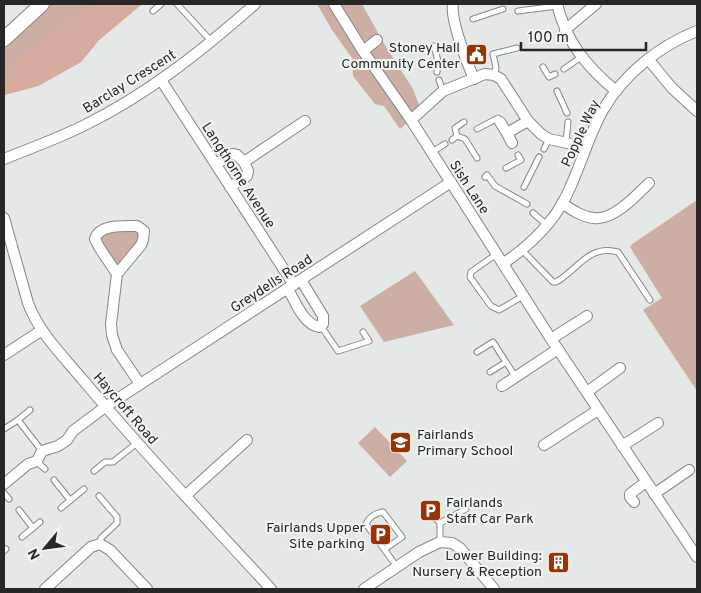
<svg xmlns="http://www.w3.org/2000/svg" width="701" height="593" font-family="Overpass,sans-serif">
<rect width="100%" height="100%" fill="#e4e8e6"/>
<!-- green -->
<g fill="#cdaea4">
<path d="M50,4H142L99,40L81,62L38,86L4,95V47Z"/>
<path d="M317,4H362L386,47L413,89L421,110L400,129L384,106L375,104L353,76L352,58L332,30Z"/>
<path d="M697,200V391L643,310L662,298L630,247L631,245Z"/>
<path d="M137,229L141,237L120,265H117L99,242L104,232Z"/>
<path d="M415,271L454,325L384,342L360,306Z"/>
<path d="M375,427L407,461L390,477L358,443Z"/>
</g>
<!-- forest -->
<path fill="#d6ac9e" d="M97,4H142L99,40L81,62L38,86L4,95V81L19,59L49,37L75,15Z"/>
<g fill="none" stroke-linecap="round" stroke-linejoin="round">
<defs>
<g id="lane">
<path d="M177,4L212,42"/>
<path d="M153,11L161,4"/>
<path d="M518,11L557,6"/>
<path d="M473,19L503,9"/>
<path d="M434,46L438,61L437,72"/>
<path d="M543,67L549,77L555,74"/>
<path d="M564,69L581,57"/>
<path d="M494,75L496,68L493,54L517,48"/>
<path d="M439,80L443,91"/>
<path d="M557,91L567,113"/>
<path d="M477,129L498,118L500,121"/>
<path d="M457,136L455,128L464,122"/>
<path d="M452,140L457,136L465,139L477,158"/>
<path d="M566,142L568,122"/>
<path d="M544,149L549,139"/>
<path d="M432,152L445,144"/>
<path d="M506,168L521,160L518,155"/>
<path d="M485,177L487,175L495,186L527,204"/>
<path d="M524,187L539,157"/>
<path d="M533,213L547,225"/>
<path d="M522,250L553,282H556C578,270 588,244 618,252L650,300"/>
<path d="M498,253L471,272L470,277L491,306L499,310L523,296"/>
<path d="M321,326L338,351L369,341L363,332"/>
<path d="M477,352L493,342L515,376"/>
<path d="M490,372L506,362"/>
<path d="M30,410L18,420L42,451"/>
<path d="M4,429L18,420"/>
<path d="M37,462L45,469"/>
<path d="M94,471L105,462H113L137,443"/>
<path d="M54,480L70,500"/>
<path d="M4,493L9,499"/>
<path d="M99,496L117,517V523L101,538L100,544"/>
<path d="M61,508L84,489"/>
<path d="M426,508L440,523V542"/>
<path d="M19,510L33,528"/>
<path d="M440,523L466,509"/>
<path d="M22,537L40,522"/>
<path d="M385,549L402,537L383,512C376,513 369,517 366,524L397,567"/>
<path d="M4,551L6,549"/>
</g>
<g id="street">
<path d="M334,4L363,51L411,120L551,339L697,557"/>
<path d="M453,4C450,19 467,63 474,79"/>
<path d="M557,4C566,42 587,67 616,91"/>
<path d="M565,30L596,4"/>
<path d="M363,51L377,40"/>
<path d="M648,59L672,88L697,111"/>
<path d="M161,80L294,285"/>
<path d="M411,120L443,91L485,74L494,75L501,79L528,121L541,134L549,139L586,147"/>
<path d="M500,122L507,133"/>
<path d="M512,143L507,133L528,121"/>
<path d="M4,159C31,148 59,138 85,125C148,94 203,50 255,4"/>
<path d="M216,164L232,154L237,155L244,162"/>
<path d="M230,187L247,176L248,171L244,162L305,121"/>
<path d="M562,203C572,210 582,217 594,218C613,221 637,195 649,183"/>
<path d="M4,218L28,303C39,333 63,356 83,380C143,452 208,520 271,589"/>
<path d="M504,263C526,248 548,228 562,204C579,174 586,140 603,110C624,74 659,46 697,31"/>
<path d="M117,274L141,245L143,240L144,231L137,226C124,226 99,224 95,239L99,247L117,274L111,324L112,335L117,350L140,384"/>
<path d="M288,289C295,301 303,324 319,327L323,324V316L301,280"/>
<path d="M551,339L587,316"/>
<path d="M4,355L42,330"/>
<path d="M502,386L558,349"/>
<path d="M587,392L620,368"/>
<path d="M544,445L598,410"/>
<path d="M622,446L658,423"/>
<path d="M4,484L28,464L37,461L42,451L58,446L67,440L73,431L105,407L451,182"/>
<path d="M654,494L689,470"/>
<path d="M185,496L247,440"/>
<path d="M634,502L630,497V494L646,482"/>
<path d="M45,589L91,547L100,544L110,550L147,589"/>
<path d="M364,589L419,552L440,542L452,543L460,548L494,589"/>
</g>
<path id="secondary" d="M4,39L42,4"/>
</defs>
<!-- lane casing -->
<use href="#lane" stroke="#858986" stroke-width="7"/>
<!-- street casing -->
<use href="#street" stroke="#858986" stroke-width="12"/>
<!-- secondary casing -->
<use href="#secondary" stroke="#858986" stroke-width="16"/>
<!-- lane -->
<use href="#lane" stroke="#fff" stroke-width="5"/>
<!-- street -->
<use href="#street" stroke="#fff" stroke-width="10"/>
<!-- secondary -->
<use href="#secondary" stroke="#fff" stroke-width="14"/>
</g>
<!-- icons -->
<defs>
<symbol id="civic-square" viewBox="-11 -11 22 22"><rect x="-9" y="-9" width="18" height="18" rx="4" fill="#983303" stroke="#f1f6f3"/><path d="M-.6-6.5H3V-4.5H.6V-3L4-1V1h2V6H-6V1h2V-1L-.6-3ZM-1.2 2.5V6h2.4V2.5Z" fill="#fff"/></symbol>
<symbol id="school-square" viewBox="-11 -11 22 22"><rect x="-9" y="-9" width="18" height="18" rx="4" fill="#983303" stroke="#f1f6f3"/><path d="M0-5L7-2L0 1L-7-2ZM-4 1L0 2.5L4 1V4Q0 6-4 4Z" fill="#fff"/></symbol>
<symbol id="parking-square" viewBox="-11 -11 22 22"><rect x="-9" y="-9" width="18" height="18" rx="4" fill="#983303" stroke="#f1f6f3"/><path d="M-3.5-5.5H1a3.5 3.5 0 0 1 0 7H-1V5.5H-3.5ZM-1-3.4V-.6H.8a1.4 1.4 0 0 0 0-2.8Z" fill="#fff"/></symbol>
<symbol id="building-square" viewBox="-11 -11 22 22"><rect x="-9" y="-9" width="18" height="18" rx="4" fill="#983303" stroke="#f1f6f3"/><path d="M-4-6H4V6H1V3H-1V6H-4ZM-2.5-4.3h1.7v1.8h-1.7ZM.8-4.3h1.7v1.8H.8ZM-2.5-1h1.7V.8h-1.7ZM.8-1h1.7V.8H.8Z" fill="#fff"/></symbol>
</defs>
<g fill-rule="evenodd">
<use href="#civic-square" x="464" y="42" width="25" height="25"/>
<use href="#school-square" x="388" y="430" width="25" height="25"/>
<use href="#parking-square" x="418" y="498" width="25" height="25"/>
<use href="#parking-square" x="368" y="522" width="25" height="25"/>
<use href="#building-square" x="546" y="550" width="25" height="25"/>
</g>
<g text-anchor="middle" stroke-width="4" stroke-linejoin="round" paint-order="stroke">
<!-- poi labels -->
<g font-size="14" fill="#262726" stroke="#f1f6f3" text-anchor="end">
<text x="460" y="52">Stoney Hall<tspan x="460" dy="16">Community Center</tspan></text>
<text x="417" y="439" text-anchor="start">Fairlands<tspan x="417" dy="16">Primary School</tspan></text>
<text x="446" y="507" text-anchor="start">Fairlands<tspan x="446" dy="16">Staff Car Park</tspan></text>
<text x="365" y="532">Fairlands Upper<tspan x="365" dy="16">Site parking</tspan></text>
<text x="542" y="560">Lower Building:<tspan x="542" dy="16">Nursery &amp; Reception</tspan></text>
</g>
<!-- street labels -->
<g font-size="14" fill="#262726" stroke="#f1f6f3">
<text transform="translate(129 81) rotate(-32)" y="5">Barclay Crescent</text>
<text transform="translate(580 133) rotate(-65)" y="5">Popple Way</text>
<text transform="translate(239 175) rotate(57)" y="5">Langthorne Avenue</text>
<text transform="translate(470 187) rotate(57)" y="5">Sish Lane</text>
<text transform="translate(271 283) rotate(-33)" y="5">Greydells Road</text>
<text transform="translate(126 408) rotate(49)" y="5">Haycroft Road</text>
</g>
</g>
<!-- border -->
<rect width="701" height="593" fill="none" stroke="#262726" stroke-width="10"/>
<!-- north arrow -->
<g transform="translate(45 548) rotate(241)" stroke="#f1f6f3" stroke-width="4" paint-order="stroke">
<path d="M0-4L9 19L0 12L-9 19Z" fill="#262726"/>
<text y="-8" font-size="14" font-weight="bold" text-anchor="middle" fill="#262726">N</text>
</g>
<!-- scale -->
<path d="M521 42v8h125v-8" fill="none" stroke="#262726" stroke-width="2.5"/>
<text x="528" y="42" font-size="15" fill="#262726" stroke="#f1f6f3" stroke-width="4" paint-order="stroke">100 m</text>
</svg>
